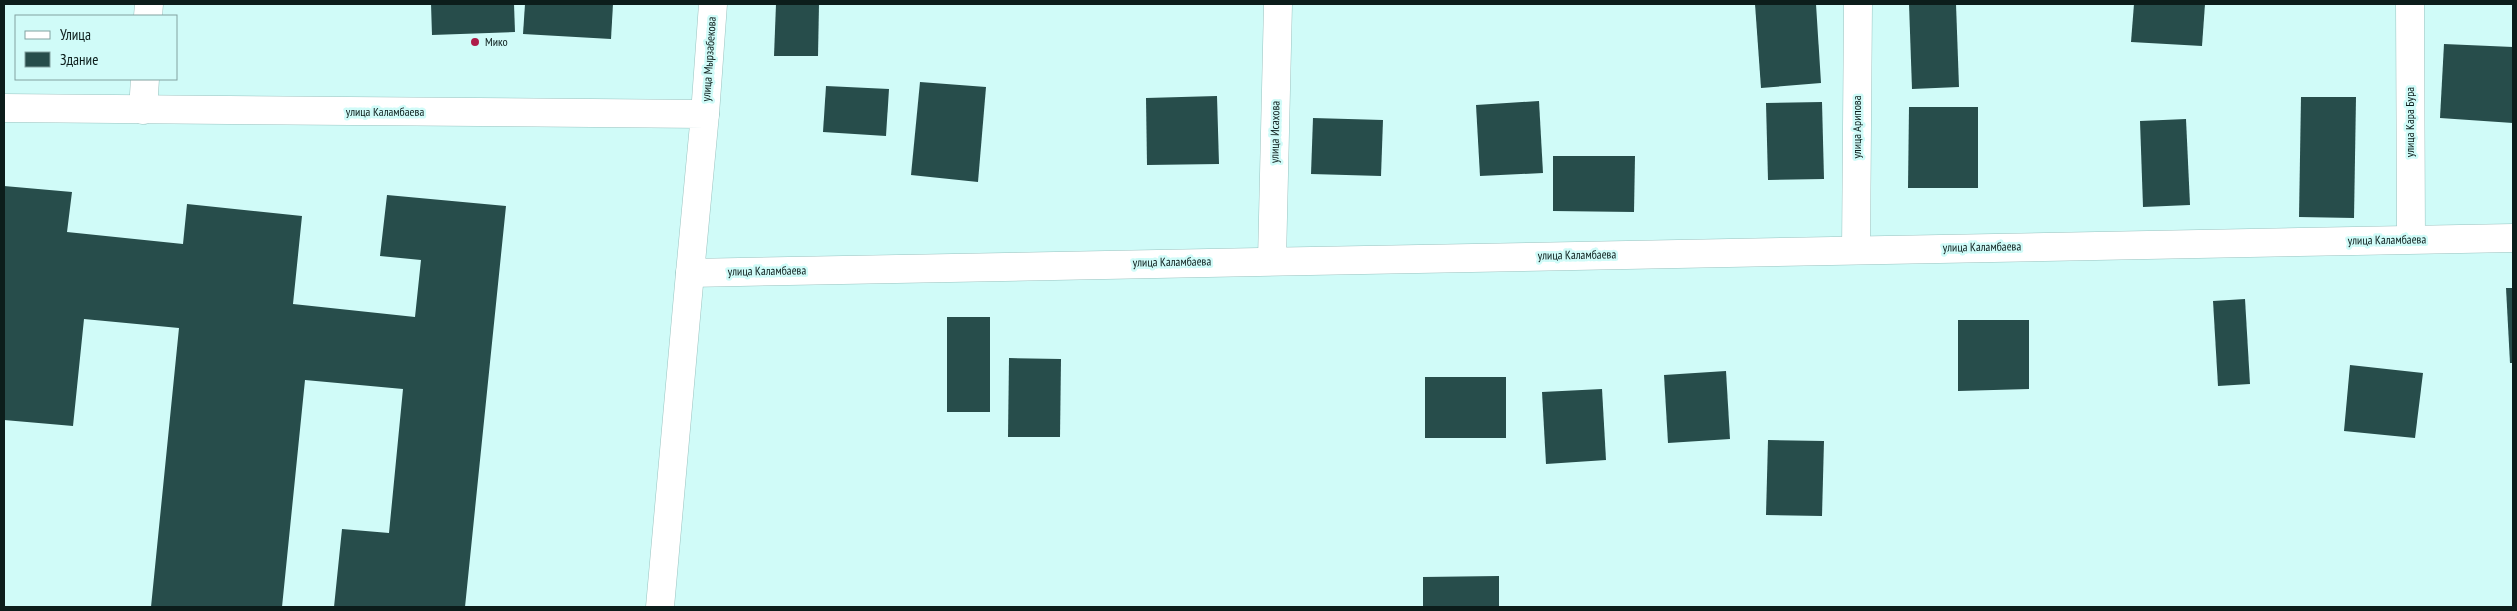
<svg xmlns="http://www.w3.org/2000/svg" width="2517" height="611" font-family="'PT Sans Narrow',sans-serif">
<rect width="100%" height="100%" fill="#d0fbf8"/>
<!-- building -->
<g fill="#274d4b">
<path d="M431,4H514L515,32L432,35Z"/>
<path d="M525,4H613L611,39L523,34Z"/>
<path d="M776,4H819L818,56H774Z"/>
<path d="M1755,4H1816L1821,83L1761,88Z"/>
<path d="M1909,4H1956L1959,87L1912,89Z"/>
<path d="M2134,4H2205L2202,46L2131,42Z"/>
<path d="M2444,44L2513,47V123L2440,118Z"/>
<path d="M920,82L986,87L978,182L911,175Z"/>
<path d="M826,86L889,89L886,136L823,132Z"/>
<path d="M1217,96L1219,164L1147,165L1146,98Z"/>
<path d="M2301,97H2356L2354,218L2299,217Z"/>
<path d="M1539,101L1543,173L1480,176L1476,105Z"/>
<path d="M1822,102L1824,179L1768,180L1766,103Z"/>
<path d="M1909,107H1978V188H1908Z"/>
<path d="M1313,118L1383,120L1381,176L1311,174Z"/>
<path d="M2186,119L2190,205L2143,207L2140,121Z"/>
<path d="M1553,156H1635L1634,212L1553,211Z"/>
<path d="M4,186L72,192L67,232L183,244L187,204L302,216L293,304L415,317L421,260L380,256L387,195L506,206L465,607H334L342,529L389,533L403,389L305,380L282,607H151L179,328L84,319L73,426L4,420Z"/>
<path d="M2506,288H2513V363H2510Z"/>
<path d="M2245,299L2250,384L2218,386L2213,301Z"/>
<rect x="947" y="317" width="43" height="95"/>
<path d="M1958,320H2029V389L1958,391Z"/>
<path d="M1009,358L1061,359L1060,437H1008Z"/>
<path d="M2350,365L2423,373L2415,438L2344,431Z"/>
<path d="M1726,371L1730,439L1668,443L1664,375Z"/>
<rect x="1425" y="377" width="81" height="61"/>
<path d="M1602,389L1606,460L1546,464L1542,392Z"/>
<path d="M1768,440L1824,441L1822,516L1766,515Z"/>
<path d="M1499,576V607H1423V577Z"/>
</g>
<g fill="none" stroke-linecap="round" stroke-linejoin="round">
<defs>
<g id="street">
<path d="M2410,4L2411,239"/>
<path d="M148,16L149,4"/>
<path d="M4,108L705,114L690,273L2513,238"/>
<path d="M143,110L145,79"/>
<path d="M705,114L713,4"/>
<path d="M1856,250L1858,4"/>
<path d="M1272,260L1278,4"/>
<path d="M660,607L690,273"/>
</g>
</defs>
<!-- street casing -->
<use href="#street" stroke="#9ac3c0" stroke-width="29"/>
<!-- street -->
<use href="#street" stroke="#fff" stroke-width="28"/>
</g>
<!-- markers -->
<circle fill="#ae1b49" stroke="#d0fbf8" stroke-width="2" cx="475" cy="42" r="5"/>
<g text-anchor="middle" stroke-width="5" stroke-linejoin="round" paint-order="stroke">
<!-- poi labels -->
<g font-size="12" fill="#0c1d1b" stroke="#d0fbf8" text-anchor="start">
<text x="485" y="46">Мико</text>
</g>
<!-- street labels -->
<g font-size="12" fill="#0c1d1b" stroke="#d0fbf8">
<text transform="translate(709 59) rotate(-86)" y="4">улица Мырзабекова</text>
<text x="385" y="116">улица Каламбаева</text>
<text transform="translate(2410 122) rotate(-90)" y="4">улица Кара Бура</text>
<text transform="translate(1857 127) rotate(-90)" y="4">улица Арипова</text>
<text transform="translate(1275 132) rotate(-89)" y="4">улица Исахова</text>
<text transform="translate(2387 240) rotate(-1)" y="4">улица Каламбаева</text>
<text transform="translate(1982 247) rotate(-1)" y="4">улица Каламбаева</text>
<text transform="translate(1577 255) rotate(-1)" y="4">улица Каламбаева</text>
<text transform="translate(1172 262) rotate(-1)" y="4">улица Каламбаева</text>
<text transform="translate(767 271) rotate(-1)" y="4">улица Каламбаева</text>
</g>
</g>
<!-- border -->
<rect width="2517" height="611" fill="none" stroke="#0c1d1b" stroke-width="10"/>
<!-- legend -->
<rect x="15" y="15" width="162" height="65" fill="#d0fbf8" stroke="#82a2a0"/>
<rect x="25" y="31" width="25" height="8" fill="#ffffff" stroke="#82a2a0"/>
<text x="60" y="40" font-size="15" fill="#0c1d1b">Улица</text>
<rect x="25" y="52" width="25" height="15" fill="#274d4b" stroke="#82a2a0"/>
<text x="60" y="65" font-size="15" fill="#0c1d1b">Здание</text>
</svg>
